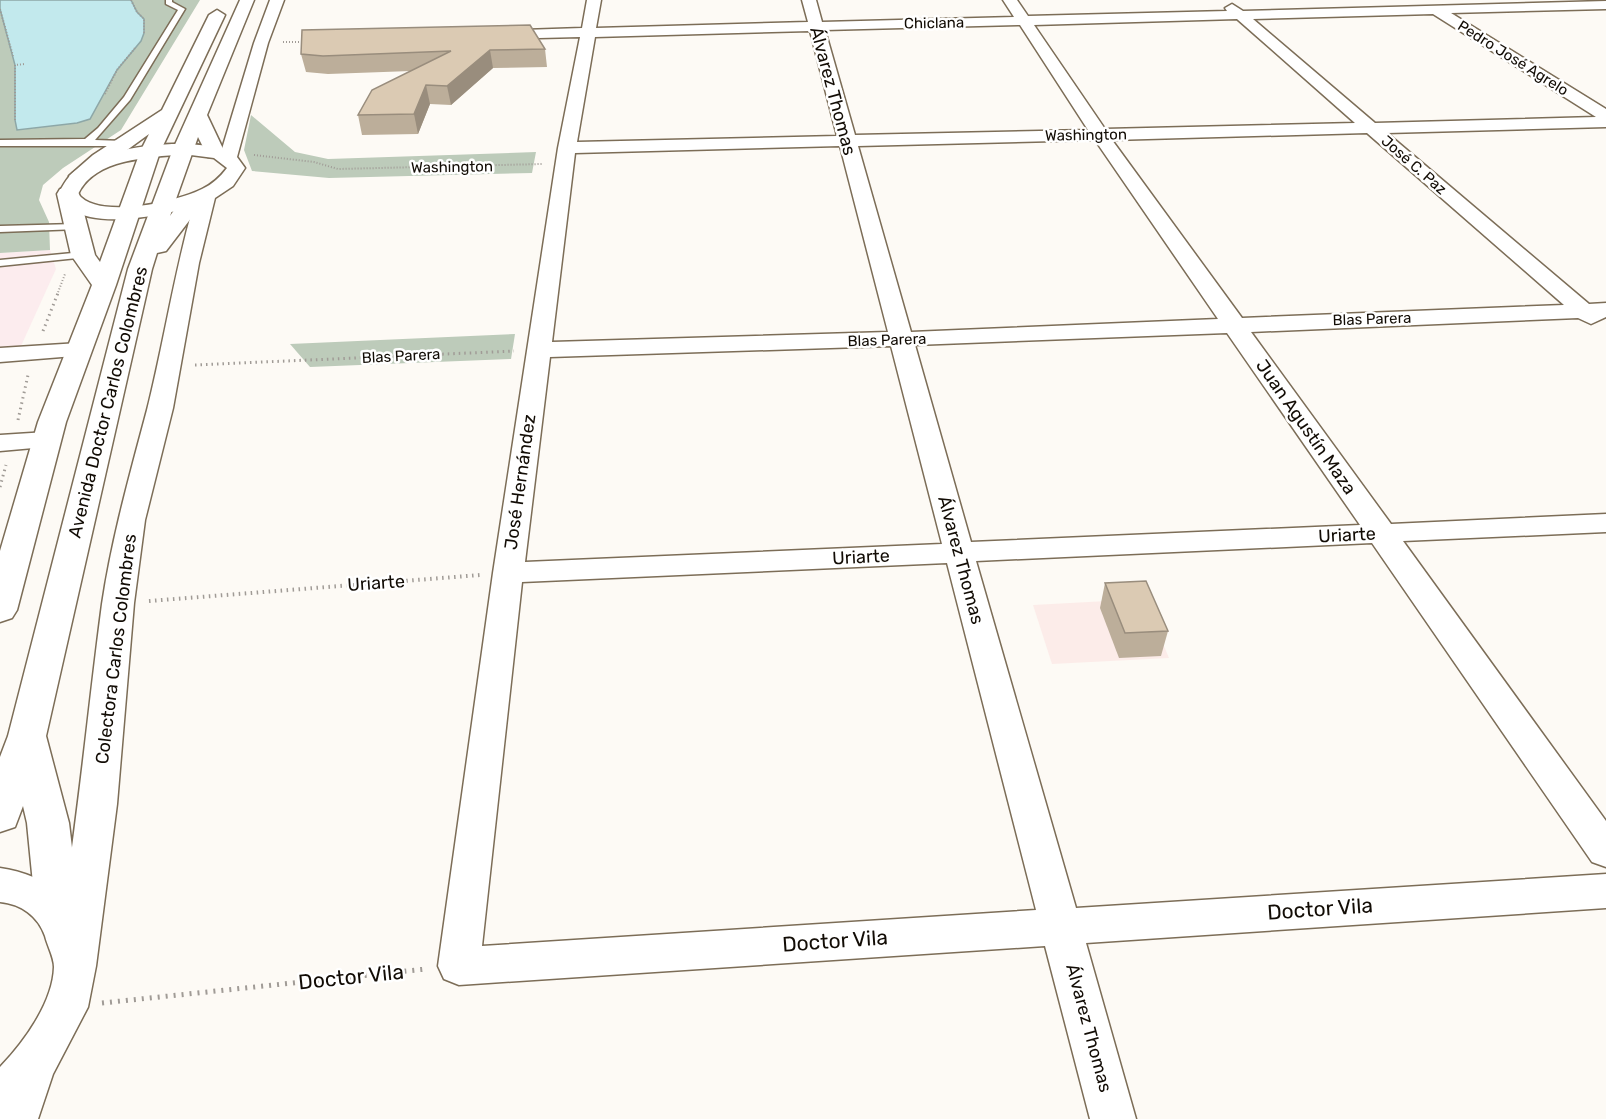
<svg xmlns="http://www.w3.org/2000/svg" width="1606" height="1119" font-family="Rubik,sans-serif">
<rect width="100%" height="100%" fill="#fdfaf5"/>
<!-- industrial -->
<path fill="#fcecee" d="M50,250L56,269L21,346L0,347V253Z"/>
<!-- education -->
<path fill="#fcece9" d="M1144,599L1169,658L1052,664L1033,605Z"/>
<!-- green -->
<g fill="#bdcbba">
<path d="M131,0H200L121,130L63,168L43,185L39,200L49,222L50,250L0,253V9L15,60V120L18,130L77,123L90,119L117,70L141,41L144,33V19L137,12Z"/>
<path d="M251,115L295,152L328,159L536,152L532,173L329,178L252,171L244,150Z"/>
<path d="M515,334L511,359L310,367L290,344Z"/>
</g>
<!-- water -->
<path fill="#c2e9ed" stroke="#8da7a7" stroke-width="1.5" d="M0,0H131L137,12L144,19V33L141,41L117,70L90,119L77,123L17,130L15,120V65L0,9Z"/>
<g fill="none" stroke-linecap="round" stroke-linejoin="round">
<defs>
<g id="lane">
<path d="M166,0H172V2L185,9L130,100L95,140L124,141L128,144L127,146H0V140L85,139L98,128L124,97L178,10L166,4Z"/>
<path d="M75,224L79,225V229L0,232V226Z"/>
<path d="M83,252L87,253V257L0,266V260Z"/>
</g>
<g id="street">
<path d="M270,0H284L268,43L237,157L245,168L233,186L215,198L199,263L173,408L145,520L134,603L117,804L96,966L88,1007L53,1074L38,1119H0V1067C23,1043 53,1003 54,967C54,957 47,945 45,936C38,916 21,904 0,902V868C23,871 47,881 65,896C80,799 89,701 102,604C112,537 130,474 147,410C164,342 174,274 193,207C160,215 101,229 70,209C65,206 61,199 58,194C64,184 68,175 78,169C110,145 184,138 222,149L254,43ZM183,154L214,158L227,168C220,177 213,184 202,189C176,202 98,220 78,194C95,158 148,158 183,154Z"/>
<path d="M587,0H601L596,28L808,22L802,0H816L822,22L1014,17L1003,0H1017L1028,16L1227,11L1225,8L1232,4L1243,11L1606,1V9L1451,13L1606,109V127L1387,133L1589,304L1606,303V317L1591,324L1578,318L1251,332L1391,524L1606,514V532L1403,541L1606,821V867L1592,862L1372,543L976,561L1076,908L1606,874V908L1086,943L1136,1119H1090L1045,946L459,985L444,979L438,966L493,573L558,148L580,37L496,39L489,35L496,31L582,28ZM1433,14L1596,117L1375,123L1253,19ZM1237,19L1355,123L1105,129L1034,25ZM1020,25L1088,130L855,135L825,30ZM810,31L837,136L577,142L595,37ZM1367,133L1564,305L1242,318L1112,140ZM1095,140L1218,319L911,332L858,146ZM840,146L888,332L552,342L575,153ZM1227,333L1360,525L971,542L915,345ZM891,346L942,544L525,562L550,357ZM947,563L1036,910L482,946L522,582Z"/>
<path d="M79,343L87,345L91,350L87,355L0,362V348Z"/>
<path d="M47,432L56,434L60,440L56,446L0,451V435Z"/>
</g>
<g id="secondary">
<path d="M240,0H254L207,115L225,153L222,157H208L198,137L170,216C179,204 185,191 202,195L205,200L166,251L157,253L152,269L46,736L69,823L80,914L74,928L58,933L42,928L36,914L27,823L23,806L15,827L0,832V757L8,736L128,269L173,149Z"/>
<path d="M217,10L225,15L160,152L116,285L66,422L17,610L12,618L0,622V551L38,422L92,285L71,255L57,194L60,189L68,188L76,189L79,194L95,255L100,262L140,152L149,134L86,180L79,182L72,180L69,176L93,155L162,110L209,15Z"/>
</g>
</defs>
<!-- lane casing -->
<use href="#lane" stroke="#7c6d57" stroke-width="3"/>
<!-- street casing -->
<use href="#street" stroke="#7c6d57" stroke-width="3"/>
<!-- secondary casing -->
<use href="#secondary" stroke="#7c6d57" stroke-width="3"/>
<!-- path-far3 -->
<g stroke="#a09b96" stroke-width="2" stroke-dasharray="1 2" stroke-linecap="butt">
<path d="M131,0L137,12L144,19V34"/>
<path d="M0,9L13,56"/>
<path d="M283,42H305"/>
<path d="M105,94L117,70L135,48"/>
<path d="M15,120V65L25,64"/>
<path d="M254,155L314,162L338,169L542,164"/>
<path d="M57,295L65,274"/>
</g>
<!-- path-far2 -->
<g stroke="#a09b96" stroke-width="3" stroke-dasharray="1.5 4" stroke-linecap="butt">
<path d="M43,331L58,293"/>
<path d="M195,365L514,351"/>
<path d="M18,420L28,375"/>
<path d="M0,487L6,465"/>
</g>
<!-- path-far1 -->
<path stroke="#a09b96" stroke-width="4" stroke-dasharray="1.5 4.5" stroke-linecap="butt" d="M149,601L480,575"/>
<!-- path -->
<path stroke="#a09b96" stroke-width="5" stroke-dasharray="2 6" stroke-linecap="butt" d="M102,1003L426,969"/>
<!-- lane -->
<use href="#lane" fill="#fff" fill-rule="evenodd"/>
<!-- street -->
<use href="#street" fill="#fff" fill-rule="evenodd"/>
<!-- secondary -->
<use href="#secondary" fill="#fff" fill-rule="evenodd"/>
</g>
<!-- wall -->
<g fill="#bcae9a">
<path d="M530,25L545,49L547,67L493,68L451,105L430,104L418,134L362,135L358,115L411,71L328,74L306,72L301,54Z"/>
<path d="M1105,583L1168,631L1161,656L1119,658L1100,608Z"/>
</g>
<!-- shaded-wall -->
<g fill="#998d7d">
<path d="M490,50L493,68L451,105L447,86Z"/>
<path d="M426,85L430,104L418,134L414,114Z"/>
</g>
<!-- building -->
<g fill="#dbcab3" stroke="#998d7d" stroke-width="1.5">
<path d="M530,25L545,49L490,50L447,86L426,85L414,114L358,115L372,90L451,51L323,56L301,54L302,30Z"/>
<path d="M1146,581L1168,631L1125,633L1105,583Z"/>
</g>
<g text-anchor="middle" stroke-width="5" stroke-linejoin="round" paint-order="stroke">
<!-- far-street labels -->
<g font-size="15" fill="#120c05" stroke="#fff">
<text transform="translate(934 23) rotate(-1)" y="5">Chiclana</text>
<text transform="translate(1513 58) rotate(32)" y="5">Pedro José Agrelo</text>
<text transform="translate(1086 135) rotate(-1)" y="5">Washington</text>
<text transform="translate(1414 165) rotate(41)" y="5">José C. Paz</text>
<text transform="translate(452 167) rotate(-1)" y="5">Washington</text>
<text transform="translate(1372 319) rotate(-2)" y="5">Blas Parera</text>
<text transform="translate(887 340) rotate(-2)" y="5">Blas Parera</text>
<text transform="translate(401 356) rotate(-3)" y="5">Blas Parera</text>
</g>
<!-- street labels -->
<g font-size="18" fill="#120c05" stroke="#fff">
<text transform="translate(833 91) rotate(75)" y="6">Álvarez Thomas</text>
<text transform="translate(108 402) rotate(-76)" y="6">Avenida Doctor Carlos Colombres</text>
<text transform="translate(1306 427) rotate(55)" y="6">Juan Agustín Maza</text>
<text transform="translate(520 482) rotate(-82)" y="6">José Hernández</text>
<text transform="translate(1347 535) rotate(-3)" y="6">Uriarte</text>
<text transform="translate(861 557) rotate(-3)" y="6">Uriarte</text>
<text transform="translate(961 560) rotate(75)" y="6">Álvarez Thomas</text>
<text transform="translate(376 583) rotate(-4)" y="6">Uriarte</text>
<text transform="translate(116 649) rotate(-83)" y="6">Colectora Carlos Colombres</text>
<text transform="translate(1089 1028) rotate(75)" y="6">Álvarez Thomas</text>
</g>
<!-- near-street labels -->
<g font-size="21" fill="#120c05" stroke="#fff">
<text transform="translate(1320 909) rotate(-4)" y="7">Doctor Vila</text>
<text transform="translate(835 941) rotate(-4)" y="7">Doctor Vila</text>
<text transform="translate(351 977) rotate(-6)" y="7">Doctor Vila</text>
</g>
</g>
</svg>
